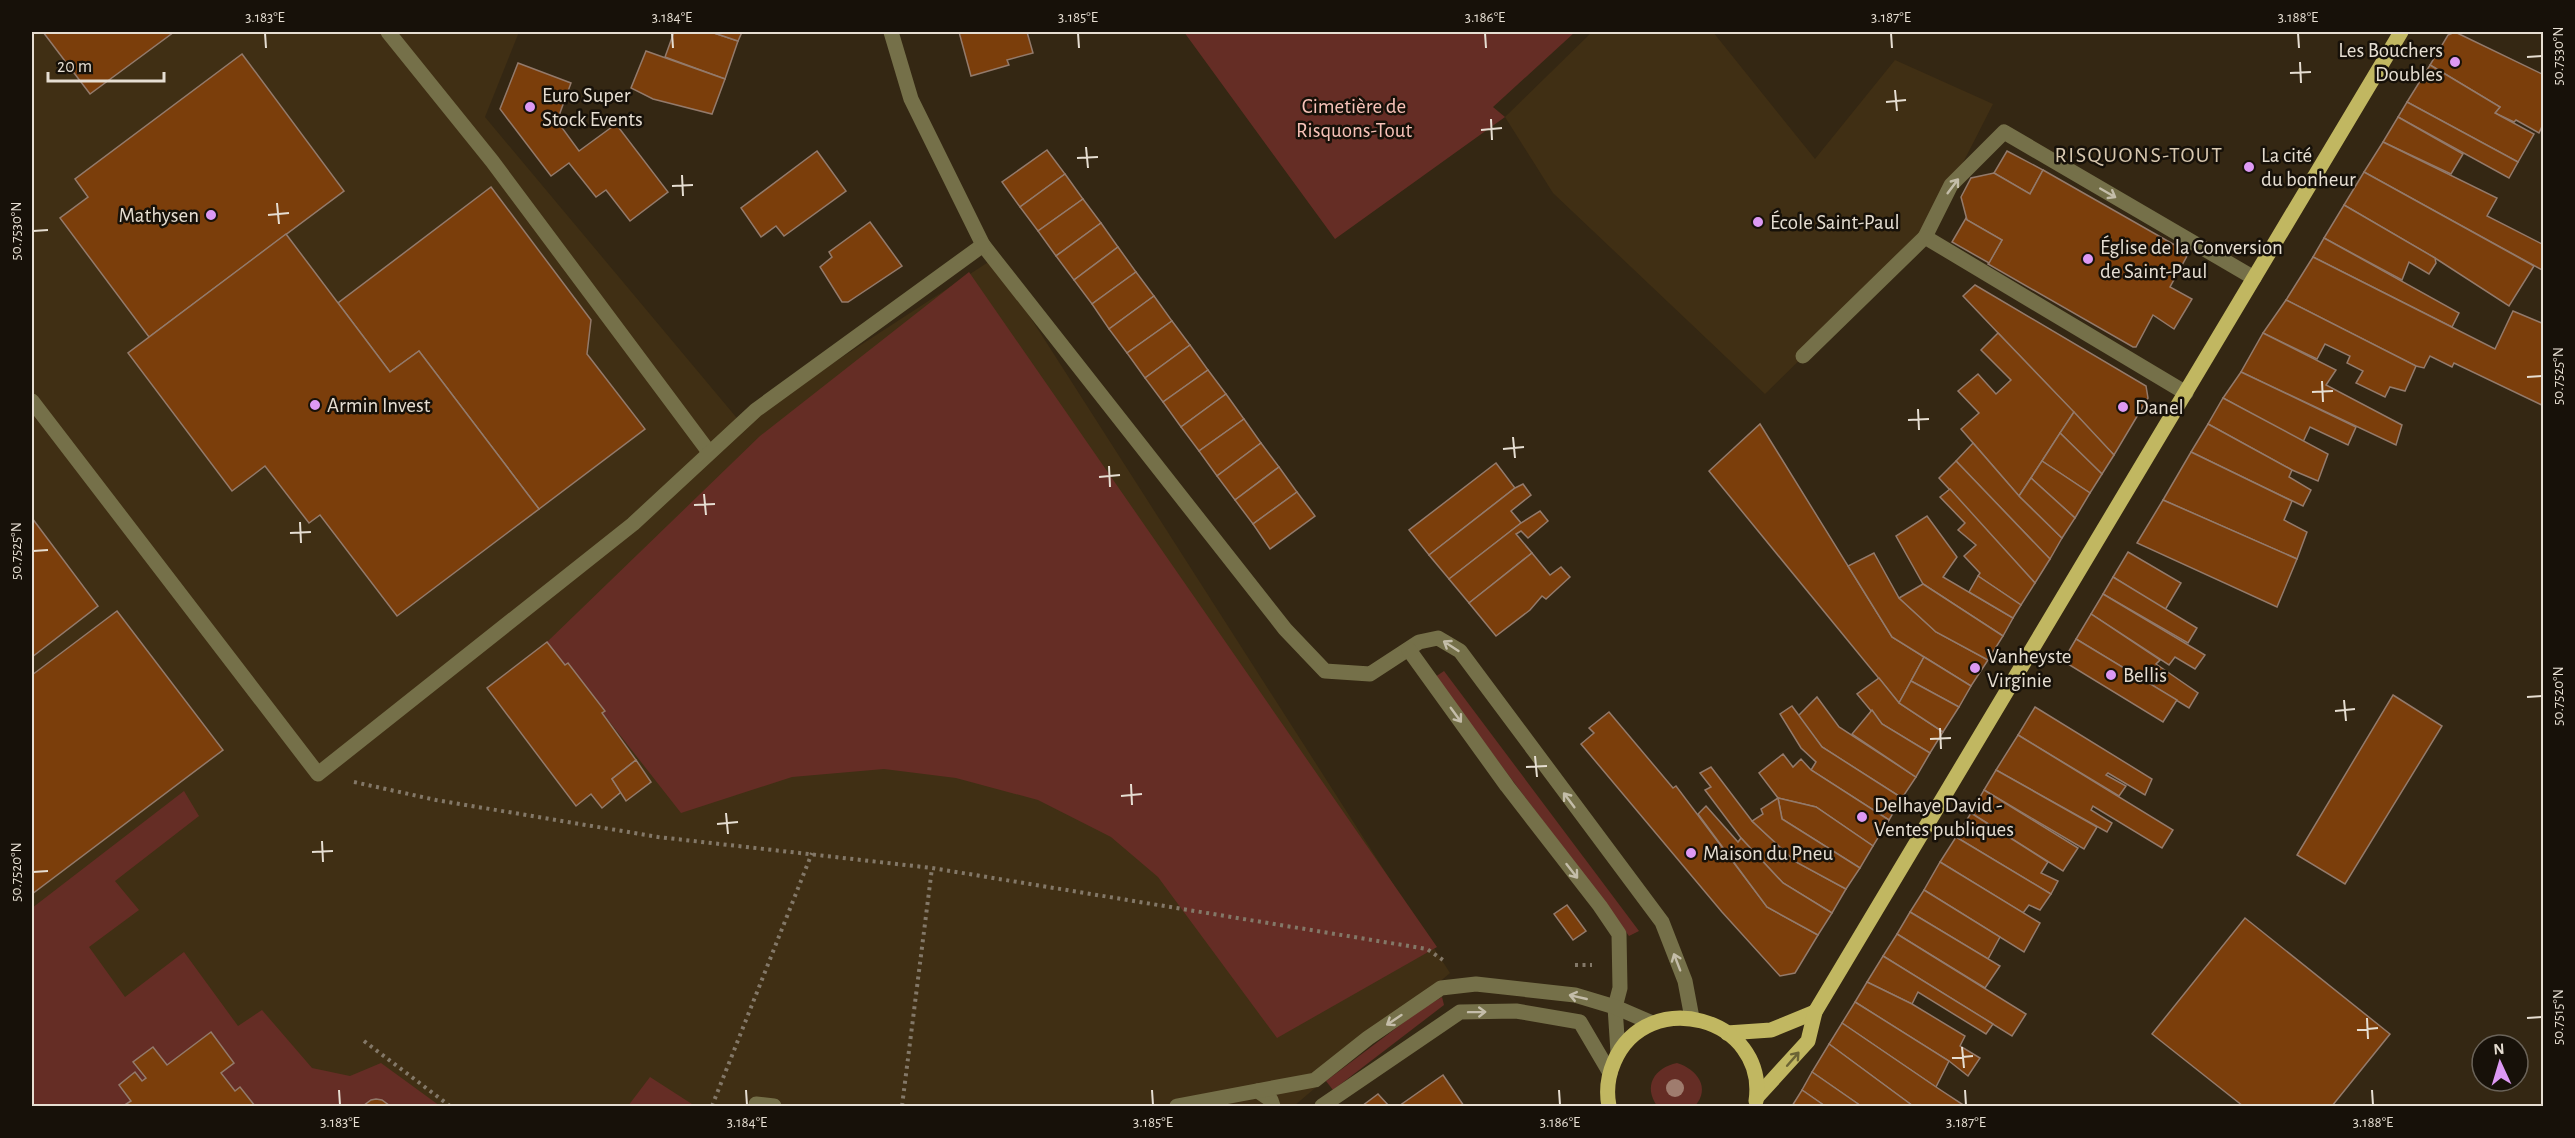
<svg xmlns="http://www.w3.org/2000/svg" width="2575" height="1138" font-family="'Alegreya Sans',sans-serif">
<rect width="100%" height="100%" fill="#342713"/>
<!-- built -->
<g fill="#402f14">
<path d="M32,32H519L485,117L741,423L993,259L1450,973L1294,1106H32Z"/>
<path d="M1592,32H1713L1815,159L1895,60L1993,104L1925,237L1765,394L1553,193L1505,117Z"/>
</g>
<!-- green -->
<g fill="#652d25">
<path d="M1184,32H1575L1493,107L1505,117L1335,239Z"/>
<path d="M969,272L1437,947L1277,1038L1158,877L1111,837L1038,800L956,778L884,769L792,777L681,813L547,642L760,436Z"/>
<path d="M1444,671L1639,931L1629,936L1435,677Z"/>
<path d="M184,791L199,816L115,881L139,910L89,947L125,997L184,952L238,1026L262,1010L312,1068L350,1076L381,1063L440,1106H32V908Z"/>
<path d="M1442,997L1444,1005L1333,1090L1326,1081L1420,1010Z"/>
<path d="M1677,1063C1697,1069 1711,1088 1695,1106H1657C1643,1086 1654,1068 1677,1063Z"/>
<path d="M650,1077L695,1106H628Z"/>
</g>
<!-- building -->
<g fill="#7b3e0b" stroke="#937a6b" stroke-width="1.5">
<path d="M43,32H174L90,94Z"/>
<path d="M674,32H711L738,41L725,79L665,57Z"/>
<path d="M711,32H742L738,41Z"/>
<path d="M959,32H1027L1033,53L1007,60L1009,65L971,76Z"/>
<path d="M2455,32L2544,75V122L2539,133L2516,120L2514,122L2495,113L2500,107L2430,65L2448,35Z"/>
<path d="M646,51L725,79L712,114L653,99L631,88Z"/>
<path d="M242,54L344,191L149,337L60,218L88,197L75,179Z"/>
<path d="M518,63L571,83L557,121L579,151L616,124L668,192L630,221L606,190L596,197L569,163L551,176L500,109Z"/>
<path d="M2430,65L2500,107L2495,113L2534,134L2518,162L2407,102Z"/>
<path d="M2407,102L2518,162L2509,178L2398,117Z"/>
<path d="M2398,117L2463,154L2451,174L2383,142Z"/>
<path d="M2383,142L2497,198L2487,216L2544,245V271L2364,172Z"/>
<path d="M1047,150L1065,174L1020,207L1002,182Z"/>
<path d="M817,151L846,191L784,236L776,226L761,237L741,208Z"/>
<path d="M2007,151L2043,170L2030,194L1994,173Z"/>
<path d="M2043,170L2187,252V256L2170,287L2192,299L2174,329L2153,315L2136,347H2133L1988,264L2002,240L1967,220L1961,197L1971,178L1994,173L2030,194Z"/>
<path d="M2364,172L2534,266L2509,306L2435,258L2344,205Z"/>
<path d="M1065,174L1083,199L1038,231L1020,207Z"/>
<path d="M491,187L591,320L587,354L645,429L539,509L419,351L390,372L338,303Z"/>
<path d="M1083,199L1101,223L1056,256L1038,231Z"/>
<path d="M2344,205L2435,258L2436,263L2429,274L2409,262L2402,280L2324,238Z"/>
<path d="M1966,218L1967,220L2002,240L1989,263L1952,242Z"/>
<path d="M870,222L902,266L848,302H842L820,267L832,257L829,252Z"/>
<path d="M1101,223L1118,247L1074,280L1056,256Z"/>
<path d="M286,234L390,372L419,351L539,509L397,616L320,515L309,523L265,466L232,491L128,353Z"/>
<path d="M2324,238L2459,313L2452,327L2313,257Z"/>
<path d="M1118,247L1136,272L1092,304L1074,280Z"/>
<path d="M2313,257L2495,349L2513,311L2544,324V406L2454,363L2452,367L2430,356L2424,368L2416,366L2286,300Z"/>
<path d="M1136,272L1154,296L1109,329L1092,304Z"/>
<path d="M1975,285L2146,386L2148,398L2114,455L1963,296Z"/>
<path d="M1154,296L1172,321L1127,353L1109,329Z"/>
<path d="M2286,300L2416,366L2405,391L2390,387L2385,397L2356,383L2363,371L2347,363L2350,356L2325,344L2317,359L2263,333Z"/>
<path d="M1172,321L1190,345L1145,378L1127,353Z"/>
<path d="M1998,333L2074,412L2019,496L1961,429L1979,413L1958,391L1978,374L1996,394L2011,380L1981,350Z"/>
<path d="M2263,333L2336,370L2326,385L2402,425L2396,445L2241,372Z"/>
<path d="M1190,345L1208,370L1163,402L1145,378Z"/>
<path d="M1208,370L1226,394L1181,427L1163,402Z"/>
<path d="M2241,372L2356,427L2348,445L2310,427L2303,442L2223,398Z"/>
<path d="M1226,394L1244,419L1199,451L1181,427Z"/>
<path d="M2223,398L2328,454L2318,481L2292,470L2208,424Z"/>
<path d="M2074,412L2114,455L2102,474L2060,433Z"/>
<path d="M1244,419L1261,443L1217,476L1199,451Z"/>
<path d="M1760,424L1892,637L1924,657L1899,703L1709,471Z"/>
<path d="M2208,424L2292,470L2289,477L2311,490L2303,506L2191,452Z"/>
<path d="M2060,433L2102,474L2090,493L2042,461Z"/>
<path d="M1261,443L1279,467L1235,500L1217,476Z"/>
<path d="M1973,443L2019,496L2062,538L2050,559L1956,461Z"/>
<path d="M2191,452L2292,501L2284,520L2307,532L2297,559L2163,500Z"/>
<path d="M1956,461L2050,559L2035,583L1939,478Z"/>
<path d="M2042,461L2090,493L2075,518L2031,478Z"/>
<path d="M1496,463L1515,488L1429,555L1409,530Z"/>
<path d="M1279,467L1297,492L1253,524L1235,500Z"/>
<path d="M2031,478L2075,518L2062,538L2019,496Z"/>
<path d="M1523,484L1531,495L1511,511L1521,523L1449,579L1429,555L1515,488Z"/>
<path d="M1950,489L2035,583L2021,605L1978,576L1980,573L1964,556L1976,545L1958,530L1965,523L1940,497Z"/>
<path d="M1297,492L1315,516L1270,549L1253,524Z"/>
<path d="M2163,500L2297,559L2277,607L2137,543Z"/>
<path d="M1540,511L1548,521L1528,538L1521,531L1516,534L1532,553L1469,603L1449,579L1521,523Z"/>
<path d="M1927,516L1957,557L1943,577L2013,618L2003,636L1923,584L1896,536Z"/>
<path d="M32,518L98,606L32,657Z"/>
<path d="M2128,552L2181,583L2165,610L2113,577Z"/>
<path d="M1532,553L1550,575L1561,567L1570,577L1546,599L1542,596L1530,610L1496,636L1469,603Z"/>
<path d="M1874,553L1899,598L1936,632L1988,660L1971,686L1892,637L1848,566Z"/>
<path d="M1978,576L2021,605L2013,618L1969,592Z"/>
<path d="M2113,577L2197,628L2188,643L2103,594Z"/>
<path d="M1923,584L2003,636L1988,660L1936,632L1899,598Z"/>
<path d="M2103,594L2205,655L2195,669L2175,657L2169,665L2091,614Z"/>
<path d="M117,611L223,750L32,894V675Z"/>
<path d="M2091,614L2160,660L2156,664L2198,693L2189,708L2076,639Z"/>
<path d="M2076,639L2177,700L2163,722L2063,661Z"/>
<path d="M547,642L565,665L568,663L605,711L602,713L636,760L612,779L621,792L602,808L591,794L576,806L487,688Z"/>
<path d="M1924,657L1971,686L1959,707L1911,681Z"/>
<path d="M1879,678L1899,703L1943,732L1930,753L1882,724L1857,694Z"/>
<path d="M1911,681L1959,707L1943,732L1899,703Z"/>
<path d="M2393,695L2442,726L2345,884L2297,855Z"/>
<path d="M1817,697L1839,727L1916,777L1902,798L1822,747L1798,716Z"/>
<path d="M1792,706L1822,747L1902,798L1889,820L1811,770L1816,762L1801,748L1780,714Z"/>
<path d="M2035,707L2152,779L2145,795L2108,773L2106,775L2126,786L2119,796L2018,735Z"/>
<path d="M1872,710L1882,724L1930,753L1916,777L1852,734Z"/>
<path d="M1609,712L1673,788L1676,786L1767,907L1818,935L1795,973L1780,976L1722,912L1581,744L1594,733L1589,728Z"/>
<path d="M2018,735L2173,830L2162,848L2093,806L2091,810L2112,823L2107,832L1996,770Z"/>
<path d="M1783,754L1793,767L1801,759L1811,770L1889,820L1873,846L1816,807L1778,798L1759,773Z"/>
<path d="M636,760L651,782L626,801L612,779Z"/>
<path d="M1711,767L1752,821L1796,862L1846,889L1832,913L1783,883L1741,838L1705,790L1711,787L1700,773Z"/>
<path d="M1996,770L2097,827L2084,849L1984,790Z"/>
<path d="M1984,790L2078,848L2063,871L1971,813Z"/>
<path d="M1778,798L1816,807L1873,846L1860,868L1782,819Z"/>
<path d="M1778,798L1782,819L1860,868L1846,889L1796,862L1752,821L1763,814L1761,809Z"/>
<path d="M1706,806L1738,842L1741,838L1783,883L1832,913L1818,935L1767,907L1698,814Z"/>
<path d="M1971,813L2048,862L2041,873L2058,881L2051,894L1956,837Z"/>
<path d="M1956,837L2051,894L2040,910L2029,905L2023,913L1940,862Z"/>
<path d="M1940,862L2040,923L2024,952L1924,890Z"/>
<path d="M1924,890L2000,937L1988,959L1910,912Z"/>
<path d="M1567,905L1586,931L1573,940L1554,914Z"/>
<path d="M1910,912L2000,966L1985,988L1897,934Z"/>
<path d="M2245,918L2390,1034L2332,1106H2243L2152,1034Z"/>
<path d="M1897,934L2026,1014L2012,1036L1883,956Z"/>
<path d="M1883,956L1993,1024L1986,1034L1918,992L1912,1004L1867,982Z"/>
<path d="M1867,982L1912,1004L1965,1036L1960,1046L1980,1058L1968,1076L1949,1061L1855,1002Z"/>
<path d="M1855,1002L1949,1061L1936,1087L1842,1023Z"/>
<path d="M1842,1023L1936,1087L1965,1106H1913L1829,1044Z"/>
<path d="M211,1032L234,1063L221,1073L235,1091L240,1087L255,1106H123L131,1101L119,1085L135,1072L142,1081L146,1078L133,1062L153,1047L167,1065Z"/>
<path d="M1829,1044L1913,1106H1861L1812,1072Z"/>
<path d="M1812,1072L1861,1106H1825L1802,1090Z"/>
<path d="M1443,1075L1464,1106H1399Z"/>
<path d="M1802,1090L1825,1106H1792Z"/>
<path d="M1378,1094L1389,1106H1362Z"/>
<path d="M376,1099L382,1100L390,1106H363L371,1100Z"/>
</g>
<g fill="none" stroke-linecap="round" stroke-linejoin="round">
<!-- path -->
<g stroke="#837868" stroke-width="4" stroke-dasharray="3 4.5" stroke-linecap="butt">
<path d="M354,782L436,800L658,837L932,868L1427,949L1443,960"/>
<path d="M1575,965H1592"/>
<path d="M364,1041L450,1106"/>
<path d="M712,1106L812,853"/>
<path d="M902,1106L932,868"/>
</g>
<!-- minor -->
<g stroke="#757049" stroke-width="15">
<path d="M388,32L492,161L709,452"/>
<path d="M891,32L911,99L983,245L1285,629L1325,671L1370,674L1419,642L1438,638L1460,651L1662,922L1685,981L1692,1018"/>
<path d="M1925,237L1951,185L2004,132L2254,278"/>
<path d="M1803,356L1925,237L2186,393"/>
<path d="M32,401L318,774L633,524L756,410L983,245"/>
<path d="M1409,650L1507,786L1600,906L1619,934L1620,988L1615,1007L1618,1052"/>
<path d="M1258,1091L1271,1100L1273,1106"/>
<path d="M756,1106V1104L774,1106"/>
<path d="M1177,1106L1315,1080L1368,1038L1441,988L1476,984L1575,995L1615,1007L1652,1023"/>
<path d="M1322,1106L1460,1012L1516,1011L1580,1022L1610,1073"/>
</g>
<!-- major -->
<g stroke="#c1b761" stroke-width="15">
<path d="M1727,1033L1771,1030L1815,1012"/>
<path d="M1757,1097L1808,1041L1815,1012L2401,32"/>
<path d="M1609,1106C1606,1091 1608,1076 1614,1062C1647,985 1768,1017 1756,1101"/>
</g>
</g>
<!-- trees -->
<circle fill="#9f7c6e" cx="1675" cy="1088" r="9"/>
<!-- one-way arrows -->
<defs><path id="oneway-shaft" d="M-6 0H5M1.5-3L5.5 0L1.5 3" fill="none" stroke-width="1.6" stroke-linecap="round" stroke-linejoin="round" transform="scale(1.5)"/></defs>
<g stroke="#c4bda9">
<use href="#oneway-shaft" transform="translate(1953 186) rotate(-53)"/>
<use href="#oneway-shaft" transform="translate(2108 193) rotate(30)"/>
<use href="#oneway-shaft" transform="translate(1451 646) rotate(-147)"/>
<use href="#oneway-shaft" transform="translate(1456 715) rotate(54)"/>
<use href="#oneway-shaft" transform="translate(1569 800) rotate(-127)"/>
<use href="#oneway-shaft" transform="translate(1572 871) rotate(52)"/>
<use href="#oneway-shaft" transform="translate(1677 962) rotate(-111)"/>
<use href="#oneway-shaft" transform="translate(1578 997) rotate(-167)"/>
<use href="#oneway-shaft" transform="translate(1477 1012) rotate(-1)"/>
<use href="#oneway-shaft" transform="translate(1394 1020) rotate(146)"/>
</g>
<use stroke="#6c6435" href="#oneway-shaft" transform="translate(1793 1059) rotate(-49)"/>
<!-- ticks -->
<path fill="none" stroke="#e6ded2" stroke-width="2" d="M265,33L266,48M672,33L673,48M1078,33L1079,48M1485,33L1486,48M1891,33L1892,48M2298,33L2299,48M2527,57L2542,56M2300,62L2301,83M2290,73L2311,72M1895,90L1897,111M1886,102L1906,100M1491,119L1492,140M1481,130L1502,128M1086,147L1088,168M1077,158L1098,157M682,175L683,196M672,186L693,185M277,203L279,224M268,215L289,213M33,231L48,230M2527,377L2542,376M2322,381L2323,402M2312,392L2333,391M1918,409L1919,430M1908,420L1929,419M1513,437L1515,458M1503,449L1524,447M1109,466L1110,487M1099,477L1120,475M704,494L706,515M694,505L715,504M300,522L301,543M290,533L311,532M33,551L48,550M2527,697L2542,696M2344,700L2346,721M2335,711L2355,709M1940,728L1941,749M1930,739L1951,738M1535,756L1537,777M1526,767L1547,766M1131,784L1132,805M1121,796L1142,794M726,813L728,834M717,824L738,822M322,841L323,862M312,852L333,851M33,872L48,871M2367,1018L2368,1039M2527,1018L2542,1017M2357,1030L2378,1028M1962,1047L1964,1068M1952,1058L1973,1056M339,1090L340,1105M746,1090L747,1105M1152,1090L1153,1105M1559,1090L1560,1105M1965,1090L1966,1105M2372,1090L2373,1105"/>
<!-- markers -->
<g fill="#dd99f4" stroke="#171109" stroke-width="2">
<circle cx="2455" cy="62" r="6"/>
<circle cx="530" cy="107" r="6"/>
<circle cx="2249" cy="167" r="6"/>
<circle cx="211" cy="215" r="6"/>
<circle cx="1758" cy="222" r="6"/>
<circle cx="2088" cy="259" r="6"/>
<circle cx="315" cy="405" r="6"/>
<circle cx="2123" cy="407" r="6"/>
<circle cx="1975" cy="668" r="6"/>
<circle cx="2111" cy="675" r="6"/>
<circle cx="1862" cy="817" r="6"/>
<circle cx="1691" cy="853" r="6"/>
</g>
<g text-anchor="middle" stroke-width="5" stroke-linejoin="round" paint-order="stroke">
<!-- poi labels -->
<g font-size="21" fill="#e6ded2" stroke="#171109" text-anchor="start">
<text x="2443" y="57" text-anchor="end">Les Bouchers<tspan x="2443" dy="24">Doubles</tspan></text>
<text x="542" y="102">Euro Super<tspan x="542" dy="24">Stock Events</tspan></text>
<text x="2261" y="162">La cité<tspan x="2261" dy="24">du bonheur</tspan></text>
<text x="199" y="222" text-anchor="end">Mathysen</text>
<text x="1770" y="229">École Saint-Paul</text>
<text x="2100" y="254">Église de la Conversion<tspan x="2100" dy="24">de Saint-Paul</tspan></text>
<text x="327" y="412">Armin Invest</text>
<text x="2135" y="414">Danel</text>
<text x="1987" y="663">Vanheyste<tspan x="1987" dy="24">Virginie</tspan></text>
<text x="2123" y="682">Bellis</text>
<text x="1874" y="812">Delhaye David -<tspan x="1874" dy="24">Ventes publiques</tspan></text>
<text x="1703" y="860">Maison du Pneu</text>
</g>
<!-- park labels -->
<g font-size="21" fill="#f7c2b8" stroke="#171109">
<text x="1354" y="113">Cimetière de<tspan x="1354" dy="24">Risquons-Tout</tspan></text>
</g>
<!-- neighbourhood labels -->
<g font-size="22" letter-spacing="1.5" fill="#d8c8b0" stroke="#171109">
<text x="2139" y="162">RISQUONS-TOUT</text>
</g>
</g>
<!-- border -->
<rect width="2575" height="1138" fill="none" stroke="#171109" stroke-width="66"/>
<!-- north arrow -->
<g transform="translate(2500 1063) rotate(356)"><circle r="28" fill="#171109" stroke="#6a6359" stroke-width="1.5"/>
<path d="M0-4.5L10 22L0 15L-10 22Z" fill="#dd99f4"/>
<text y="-9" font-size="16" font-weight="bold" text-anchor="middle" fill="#e6ded2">N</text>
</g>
<!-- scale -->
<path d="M48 72v9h116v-9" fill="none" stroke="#e6ded2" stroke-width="3"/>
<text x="57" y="72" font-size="18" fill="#e6ded2" stroke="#171109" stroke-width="4.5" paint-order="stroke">20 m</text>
<rect x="33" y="33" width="2509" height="1072" fill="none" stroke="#e6ded2" stroke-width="2"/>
<g font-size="15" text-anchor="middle" fill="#e6ded2">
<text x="265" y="22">3.183°E</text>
<text x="672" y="22">3.184°E</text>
<text x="1078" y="22">3.185°E</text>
<text x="1485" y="22">3.186°E</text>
<text x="1891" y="22">3.187°E</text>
<text x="2298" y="22">3.188°E</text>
<text transform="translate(2558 56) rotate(-90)" y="5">50.7530°N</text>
<text transform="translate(16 231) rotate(-90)" y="5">50.7530°N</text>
<text transform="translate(2558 376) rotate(-90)" y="5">50.7525°N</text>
<text transform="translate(16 551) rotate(-90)" y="5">50.7525°N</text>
<text transform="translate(2558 696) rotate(-90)" y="5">50.7520°N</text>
<text transform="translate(16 872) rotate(-90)" y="5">50.7520°N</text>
<text transform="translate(2558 1017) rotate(-90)" y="5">50.7515°N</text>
<text x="340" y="1127">3.183°E</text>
<text x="747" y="1127">3.184°E</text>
<text x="1153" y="1127">3.185°E</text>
<text x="1560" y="1127">3.186°E</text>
<text x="1966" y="1127">3.187°E</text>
<text x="2373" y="1127">3.188°E</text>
</g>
</svg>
